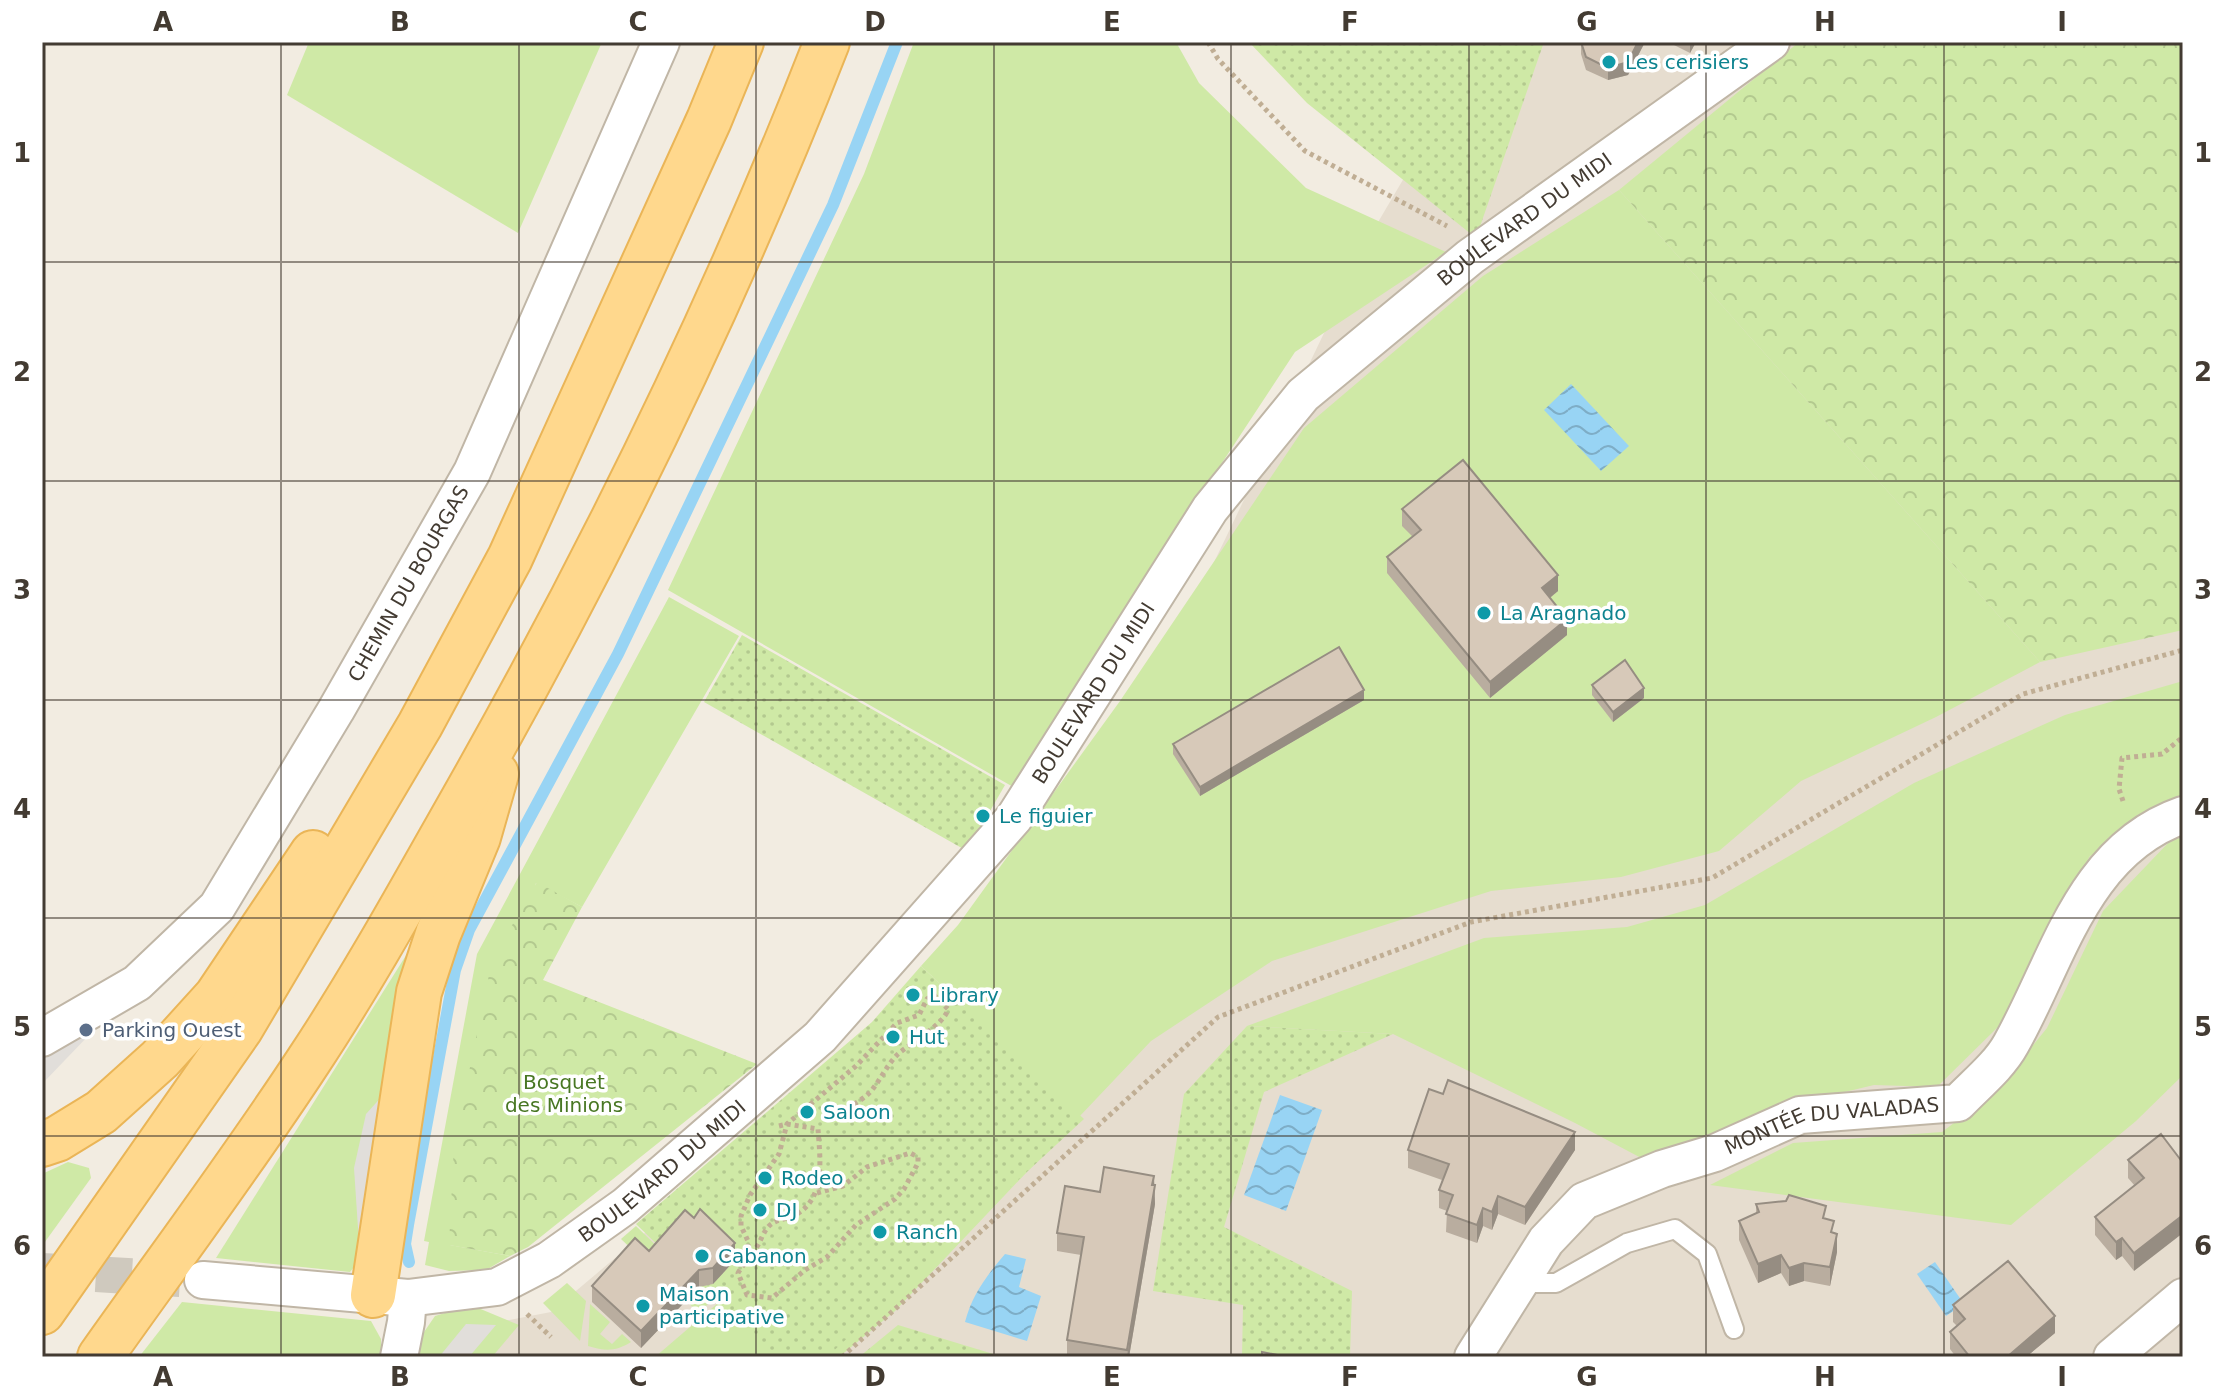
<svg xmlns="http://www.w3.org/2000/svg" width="2225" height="1399" font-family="'DejaVu Sans',sans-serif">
<defs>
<pattern id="forest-crowns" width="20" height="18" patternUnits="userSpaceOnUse" patternTransform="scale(2)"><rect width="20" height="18" fill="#cfe9a6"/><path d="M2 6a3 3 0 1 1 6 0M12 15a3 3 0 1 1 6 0" fill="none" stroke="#b3c98f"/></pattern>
<pattern id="garden-dots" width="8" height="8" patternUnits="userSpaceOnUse" patternTransform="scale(2)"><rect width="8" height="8" fill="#cfe9a6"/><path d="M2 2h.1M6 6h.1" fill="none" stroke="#b3c98f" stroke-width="1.8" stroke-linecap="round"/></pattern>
<pattern id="water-waves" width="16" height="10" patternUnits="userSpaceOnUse" patternTransform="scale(2)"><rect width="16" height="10" fill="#98d4f4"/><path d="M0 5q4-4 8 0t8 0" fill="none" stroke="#7eadc6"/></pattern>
</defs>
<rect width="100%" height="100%" fill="#f2ece1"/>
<!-- residential -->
<path fill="#e6ddcf" d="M1484,42H2183V1357H431L441,1333L551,1312L729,1162L918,997L1181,631L1374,229Z"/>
<!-- green -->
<g fill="#cfe9a6">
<path d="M309,42H602L518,233L287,95Z"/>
<path d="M914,42H1176L1199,83L1306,188L1446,252L1295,352L1164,551L1015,788L668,590L864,174Z"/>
<path d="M1619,190L2040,662L1936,717L1801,781L1719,851L1621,877L1491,891L1272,961L1151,1041L895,1311L839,1357H655L922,1128L965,1007L921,966L958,925L1120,701L1304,428L1483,276Z"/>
<path d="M669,597L739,636L582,907L536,883L450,1245L510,1256L486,1270L449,1271L425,1265L429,1242L424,1241L477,954Z"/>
<path d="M2183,681V815L2090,856L2035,953L1999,1026L1937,1087L1874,1085L1761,1112L1662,1169L1575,1123L1393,1034L1247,1026L1484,938L1627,927L1705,905L1914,783L2065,715Z"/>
<path d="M2183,837V1075L2136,1121L2011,1225L1710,1185L1793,1143L1942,1132L1995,1092L2047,1028L2103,911L2171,840Z"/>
<path d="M410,949L362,1257L350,1272L216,1258Z"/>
<path d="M68,1162L89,1168L91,1178L42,1246V1174Z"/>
<path d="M636,1226L712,1300L699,1313L621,1239Z"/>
<path d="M567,1283L586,1301L580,1341L543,1303Z"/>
<path d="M182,1302L371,1321L381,1339V1357H139Z"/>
<path d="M590,1304L610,1322L600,1334L612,1344L622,1334L631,1342C615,1352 605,1351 588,1346Z"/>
<path d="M471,1305L519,1325L492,1357H412L413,1348L435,1316Z"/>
</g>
<!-- forest -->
<g fill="url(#forest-crowns)">
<path d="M1799,42H2183V630L2040,662L1619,190Z"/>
<path d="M537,882L582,907L543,980L757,1064L528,1247L510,1256L449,1245L454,1145L492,960Z"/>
</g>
<!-- garden -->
<g fill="url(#garden-dots)">
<path d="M1249,42H1544L1476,238L1307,103Z"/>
<path d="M742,635L1005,785L967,851L704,702Z"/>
<path d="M921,966L1084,1119L827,1357H773L636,1224L872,1022Z"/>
<path d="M1247,1026L1393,1034L1264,1092L1224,1227L1352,1291L1350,1357H1242L1243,1305L1153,1291L1184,1094Z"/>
<path d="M898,1325L1003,1357H859Z"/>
</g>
<!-- parking -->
<g fill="#e1deda">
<path d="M113,1010L42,1084V1050Z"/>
<path d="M385,1093L359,1243L354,1168L366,1114Z"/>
<path d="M466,1324L496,1325L469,1357H439Z"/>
</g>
<!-- water -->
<g fill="url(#water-waves)">
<path d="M1571,384L1629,446L1601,471L1544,410Z"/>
<path d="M1280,1095L1322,1110L1286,1211L1244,1195Z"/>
<path d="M1005,1254L1026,1259L1019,1287L1041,1296L1027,1341L965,1322C972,1295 987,1275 1005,1254Z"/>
<path d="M1935,1262L1964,1304L1946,1316L1917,1274Z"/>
</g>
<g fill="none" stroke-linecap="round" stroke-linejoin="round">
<!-- stream -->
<path stroke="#98d4f4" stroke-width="12" d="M409,1262L405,1244L408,1225L455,970L469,930L618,654L833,205L897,42"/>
<!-- minor-tunnel -->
<path stroke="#cfc9be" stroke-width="36" stroke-dasharray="36 18" stroke-linecap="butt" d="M42,1271L180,1279"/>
<defs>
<path id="service" d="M1521,1283H1556L1627,1243L1675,1229L1707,1254L1734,1329"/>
<g id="minor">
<path id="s1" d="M42,1038L137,983L217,907L336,710L472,472L661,42"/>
<path id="s2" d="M203,1280L408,1298L497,1287L549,1260L625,1206L820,1037L1014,818L1210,509L1303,395L1470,257L1771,42"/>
<path d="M399,1357L406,1322L408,1298"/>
<path id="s3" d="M1473,1357L1546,1241L1584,1201L1662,1169L1715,1153L1800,1115L1958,1103C1975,1085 1999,1066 2011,1044C2058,961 2082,850 2183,815"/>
<path d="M2112,1357L2183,1297"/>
</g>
<g id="primary">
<path d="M42,1144L57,1139L101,1112L160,1059L217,996L313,853"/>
<path d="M373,1295L419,992L438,934L478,837L496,774"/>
<path d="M42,1312L240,1029L420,725L510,558L709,120L741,42"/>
<path d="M100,1357C170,1258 243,1161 309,1060C362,980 409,895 456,812C597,565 723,308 827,42"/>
</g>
</defs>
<!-- service casing -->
<use href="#service" stroke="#c0b6a6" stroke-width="22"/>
<!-- minor casing -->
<use href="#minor" stroke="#c0b6a6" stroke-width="40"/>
<!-- primary casing -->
<use href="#primary" stroke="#eab557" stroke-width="48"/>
<!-- path -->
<g stroke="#c0ae94" stroke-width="5" stroke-dasharray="4 4" stroke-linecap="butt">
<path d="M1208,42L1218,59L1305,151L1447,226"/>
<path d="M2123,801L2119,789L2122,758L2162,754L2183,737"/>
<path d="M779,1126L787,1124L818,1129C820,1158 826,1197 797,1214C788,1220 777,1218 769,1226C763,1232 761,1241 756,1248C751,1257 744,1263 738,1273L747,1295L772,1298L805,1270L827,1257L856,1225L895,1199L904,1189L918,1163V1157L910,1153L867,1167L843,1186L817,1193"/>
<path d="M748,1256V1241L741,1226V1216L750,1195L779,1154L787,1124L856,1066L897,1023L919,1015L927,999L934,995L948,1009C945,1024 910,1043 897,1055C885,1067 878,1086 866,1096C856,1104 844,1109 836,1119"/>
<path d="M527,1314L551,1337"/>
<path d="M842,1357L1218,1017L1471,922L1712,878L2023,694L2183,650"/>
</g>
<!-- service -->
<use href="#service" stroke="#fff" stroke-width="18"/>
<!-- minor -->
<use href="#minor" stroke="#fff" stroke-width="36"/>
<!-- primary -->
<use href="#primary" stroke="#ffd88d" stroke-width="44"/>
</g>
<!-- wall -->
<g fill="#b9ad9f">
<path d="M1581,42H1645L1628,75L1608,80L1586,70L1581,54Z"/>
<path d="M1668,42H1696L1690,53Z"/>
<path d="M1402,509L1558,591L1550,598L1567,635L1490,698L1387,573V557L1413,537L1402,526Z"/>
<path d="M1592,685L1644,698L1613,722L1592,695Z"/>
<path d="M1364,700L1200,796L1173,754V744Z"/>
<path d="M2161,1134L2134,1271L2122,1256L2116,1260L2095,1235V1217L2135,1186L2128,1178V1160Z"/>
<path d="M1408,1150H1575L1525,1225L1498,1214L1492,1230L1483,1226L1477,1243L1446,1232L1447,1211L1439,1208V1190L1442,1180L1408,1168Z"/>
<path d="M1154,1185L1155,1204L1129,1357H1067V1340L1081,1255L1057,1251V1233Z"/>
<path d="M1756,1204L1834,1233L1837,1252L1830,1286L1804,1281L1789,1286L1781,1273L1758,1283L1739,1240V1221L1756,1213Z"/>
<path d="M649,1251L735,1260L713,1284L699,1287L641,1348L592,1302V1286Z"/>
<path d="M1953,1305L2055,1333L2026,1357H1956L1950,1349V1332L1957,1326L1953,1322Z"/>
</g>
<!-- shaded-wall -->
<g fill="#968d82">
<path d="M1638,42H1645L1628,75L1608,80V68Z"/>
<path d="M1690,42H1696L1690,53Z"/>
<path d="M1558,575V591L1542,604V588Z"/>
<path d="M1567,619V635L1490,698V682Z"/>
<path d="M1644,688V698L1613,722V712Z"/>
<path d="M1364,690V700L1200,796V787Z"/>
<path d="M1575,1132V1150L1525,1225V1207Z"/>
<path d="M1154,1176L1155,1204L1129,1357H1127Z"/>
<path d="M1498,1196V1214L1492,1230V1212Z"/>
<path d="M1483,1208V1226L1477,1243V1225Z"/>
<path d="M2183,1215V1233L2134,1271V1253Z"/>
<path d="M1837,1234V1252L1830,1286V1267Z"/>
<path d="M2122,1238V1256L2116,1260V1242Z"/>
<path d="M735,1243V1260L713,1284V1268Z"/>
<path d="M1781,1255V1273L1758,1283V1264Z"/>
<path d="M1804,1263V1281L1789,1286V1268Z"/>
<path d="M699,1270V1287L641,1348V1331Z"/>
<path d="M2055,1316V1333L2026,1357H2007Z"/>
</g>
<!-- building -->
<g fill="#d7c9b9" stroke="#968d82" stroke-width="2">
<path d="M1581,42H1638L1628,62L1608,68L1586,57Z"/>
<path d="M1463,460L1558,575L1542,588L1567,619L1490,682L1387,557L1421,530L1402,509Z"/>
<path d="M1339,647L1364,690L1200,787L1173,744Z"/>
<path d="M1625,660L1644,688L1613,712L1592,685Z"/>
<path d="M1448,1080L1575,1132L1525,1207L1498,1196L1492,1212L1483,1208L1477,1225L1446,1214L1453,1195L1439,1190L1449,1164L1408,1150L1429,1089L1443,1094Z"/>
<path d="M2161,1134L2183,1163V1215L2134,1253L2122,1238L2116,1242L2095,1217L2144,1178L2128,1160Z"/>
<path d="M1104,1167L1154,1176L1152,1185H1155L1127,1350L1067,1340L1084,1237L1057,1233L1065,1186L1100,1192Z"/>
<path d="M1789,1195L1826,1206L1823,1218L1834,1221L1831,1232L1837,1234L1830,1267L1804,1263L1789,1268L1781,1255L1758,1264L1739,1221L1759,1212L1756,1204L1786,1201Z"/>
<path d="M700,1209L735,1243L713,1268L699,1270L641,1331L592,1286L635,1238L649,1251L685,1210L694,1218Z"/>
<path d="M2008,1261L2055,1316L2007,1357H1970L1950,1332L1965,1319L1953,1305Z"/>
<path d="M1262,1352L1288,1357H1262Z"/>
</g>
<!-- grid -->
<path fill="none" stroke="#433b32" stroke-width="2" stroke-opacity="0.55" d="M281,42V1357M519,42V1357M756,42V1357M994,42V1357M1231,42V1357M1469,42V1357M1706,42V1357M1944,42V1357M42,262H2183M42,481H2183M42,700H2183M42,918H2183M42,1136H2183"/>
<!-- markers -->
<g fill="#0f9aa8" stroke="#fff" stroke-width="3">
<circle cx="1609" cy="62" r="8"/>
<circle cx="1484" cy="613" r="8"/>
<circle cx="983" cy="816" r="8"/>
<circle cx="913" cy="995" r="8"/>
<circle cx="893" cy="1037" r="8"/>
<circle cx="807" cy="1112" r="8"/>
<circle cx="765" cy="1178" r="8"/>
<circle cx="760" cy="1210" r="8"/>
<circle cx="880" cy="1232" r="8"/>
<circle cx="702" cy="1256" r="8"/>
<circle cx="643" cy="1306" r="8"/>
</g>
<circle fill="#5c6f8a" stroke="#fff" stroke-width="3" cx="86" cy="1030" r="8"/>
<g text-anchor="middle" stroke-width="7" stroke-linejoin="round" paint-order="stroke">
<!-- culture labels -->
<g font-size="20" fill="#0d838f" stroke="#fff" text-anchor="start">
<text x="1625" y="69">Les cerisiers</text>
<text x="1500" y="620">La Aragnado</text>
<text x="999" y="823">Le figuier</text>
<text x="929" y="1002">Library</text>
<text x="909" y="1044">Hut</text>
<text x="823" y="1119">Saloon</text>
<text x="781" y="1185">Rodeo</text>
<text x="776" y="1217">DJ</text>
<text x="896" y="1239">Ranch</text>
<text x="718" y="1263">Cabanon</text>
<text x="659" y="1301">Maison<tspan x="659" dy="23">participative</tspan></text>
</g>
<!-- street labels -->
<g font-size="20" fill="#433b32" stroke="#fff">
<text dy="7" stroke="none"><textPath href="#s2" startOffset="1794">BOULEVARD DU MIDI</textPath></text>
<text dy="7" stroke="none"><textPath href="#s1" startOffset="596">CHEMIN DU BOURGAS</textPath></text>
<text dy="7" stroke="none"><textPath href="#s2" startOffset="1146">BOULEVARD DU MIDI</textPath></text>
<text dy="7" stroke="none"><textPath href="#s3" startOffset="454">MONTÉE DU VALADAS</textPath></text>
<text dy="7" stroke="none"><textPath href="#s2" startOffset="498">BOULEVARD DU MIDI</textPath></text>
</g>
<!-- service labels -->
<g font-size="20" fill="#4e5e75" stroke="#fff" text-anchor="start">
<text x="102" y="1037">Parking Ouest</text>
</g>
<!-- park labels -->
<g font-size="20" fill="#487723" stroke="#fff">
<text x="564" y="1089">Bosquet<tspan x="564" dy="23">des Minions</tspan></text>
</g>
</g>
<!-- border -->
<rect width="2225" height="1399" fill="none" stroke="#ffffff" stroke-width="88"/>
<rect x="44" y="44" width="2137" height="1311" fill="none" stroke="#433b32" stroke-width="3"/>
<g font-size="26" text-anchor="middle" font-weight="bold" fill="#433b32">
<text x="163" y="31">A</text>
<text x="400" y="31">B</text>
<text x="638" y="31">C</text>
<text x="875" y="31">D</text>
<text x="1112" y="31">E</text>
<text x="1350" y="31">F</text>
<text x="1587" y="31">G</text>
<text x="1825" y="31">H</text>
<text x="2062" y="31">I</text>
<text x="22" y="162">1</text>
<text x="2203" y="162">1</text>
<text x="22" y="381">2</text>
<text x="2203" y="381">2</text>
<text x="22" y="599">3</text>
<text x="2203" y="599">3</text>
<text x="22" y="818">4</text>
<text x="2203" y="818">4</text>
<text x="22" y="1036">5</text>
<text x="2203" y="1036">5</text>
<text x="22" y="1255">6</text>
<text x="2203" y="1255">6</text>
<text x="163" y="1386">A</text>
<text x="400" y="1386">B</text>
<text x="638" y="1386">C</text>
<text x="875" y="1386">D</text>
<text x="1112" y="1386">E</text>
<text x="1350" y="1386">F</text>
<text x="1587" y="1386">G</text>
<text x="1825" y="1386">H</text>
<text x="2062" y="1386">I</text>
</g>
</svg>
